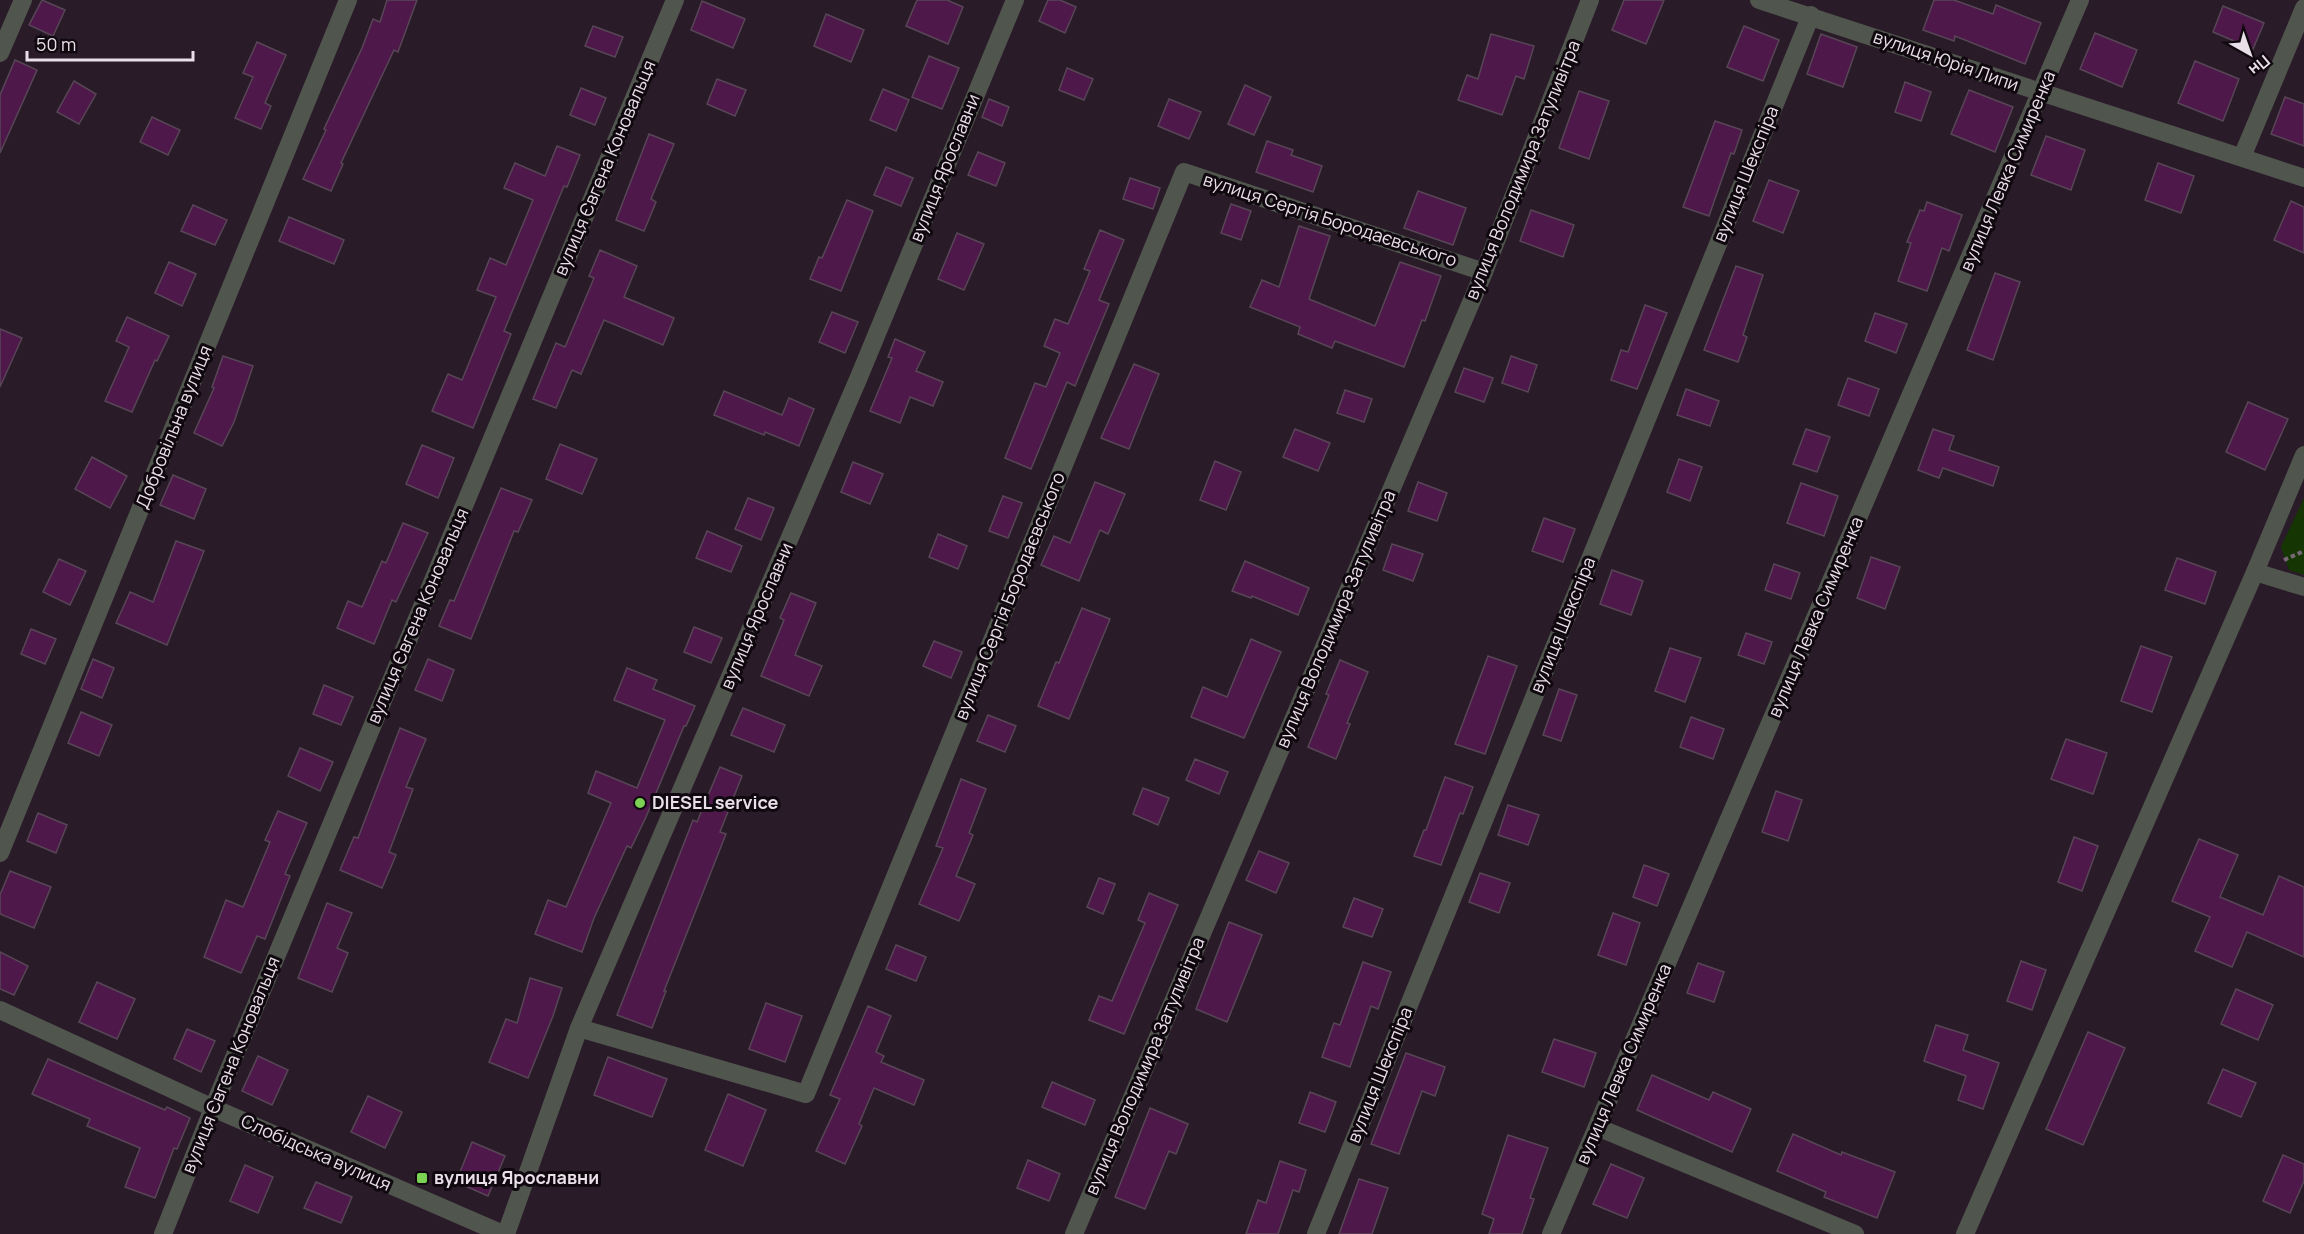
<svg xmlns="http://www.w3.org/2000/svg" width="2304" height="1234" font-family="Manrope,sans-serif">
<rect width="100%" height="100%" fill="#2a1b29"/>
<!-- green -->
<path fill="#153603" d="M2304,498V575L2289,570L2281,547Z"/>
<!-- building -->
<g fill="#4e184b" stroke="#574655" stroke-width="1.5">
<path d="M42,0L65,10L53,36L29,25Z"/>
<path d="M387,0H417L398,52L394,50L341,163L343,164L331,191L303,179L326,130L324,129L362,48L373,19L380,22Z"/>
<path d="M917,0H947L963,7L948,44L906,26Z"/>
<path d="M1048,0H1060L1076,7L1065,33L1039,21Z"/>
<path d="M1624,0H1664L1646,44L1612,30Z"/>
<path d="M1934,0H1954L1993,14L1996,5L2041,23L2025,64L1955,36L1954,41L1923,30Z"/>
<path d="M702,1L745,19L733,48L691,30Z"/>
<path d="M2223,6L2264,23L2253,49L2213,32Z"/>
<path d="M826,14L864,30L851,62L814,46Z"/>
<path d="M593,26L623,37L615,57L585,46Z"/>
<path d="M1744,26L1779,40L1763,81L1727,67Z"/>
<path d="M2095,33L2137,50L2122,87L2080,69Z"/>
<path d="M1491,34L1534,46L1524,79L1516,76L1502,115L1458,100L1467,75L1478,79Z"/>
<path d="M1821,34L1857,47L1843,87L1807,74Z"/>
<path d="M257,42L286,55L265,103L271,106L261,129L235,118L253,77L243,73Z"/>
<path d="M929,56L959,68L942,109L912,97Z"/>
<path d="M15,60L37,70L0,153V95Z"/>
<path d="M2195,61L2239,79L2223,121L2178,103Z"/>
<path d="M1067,68L1093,79L1084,100L1059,90Z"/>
<path d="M717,79L746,90L735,116L707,104Z"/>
<path d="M74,81L96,94L79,124L57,112Z"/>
<path d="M1905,82L1931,92L1921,121L1895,112Z"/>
<path d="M1245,85L1271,97L1254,135L1228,124Z"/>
<path d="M581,88L606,98L595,125L570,115Z"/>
<path d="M883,89L909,100L896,131L870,120Z"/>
<path d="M1969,90L2013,107L1995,152L1951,134Z"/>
<path d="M1579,91L1609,101L1589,159L1559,148Z"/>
<path d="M2285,97L2304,104V146L2271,134Z"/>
<path d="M989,99L1009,107L1002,126L982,117Z"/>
<path d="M1169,99L1201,112L1189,139L1158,126Z"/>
<path d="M152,117L180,130L168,155L140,142Z"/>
<path d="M1715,121L1742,130L1734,154L1731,153L1709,216L1683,207Z"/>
<path d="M649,134L674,144L651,199L656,202L644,231L616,220Z"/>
<path d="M2046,136L2085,150L2071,190L2031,175Z"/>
<path d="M1267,141L1293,150L1291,155L1322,166L1313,192L1256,172Z"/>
<path d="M557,146L580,155L567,187L564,186L504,331L511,334L473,428L432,411L448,374L462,380L496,297L477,290L490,258L506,265L533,200L504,188L515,163L545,176Z"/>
<path d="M978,152L1005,163L996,186L968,175Z"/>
<path d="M2158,163L2194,176L2181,213L2145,200Z"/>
<path d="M886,167L913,178L901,206L874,195Z"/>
<path d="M1130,178L1160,188L1153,209L1123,199Z"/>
<path d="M1769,180L1799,191L1783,233L1753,221Z"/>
<path d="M1418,191L1466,208L1453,245L1404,228Z"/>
<path d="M847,200L873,211L841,291L810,279L819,257L822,258Z"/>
<path d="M2291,201L2304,207V253L2274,240Z"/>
<path d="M1927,202L1962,215L1949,251L1942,248L1927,291L1898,281L1911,243L1907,242L1920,210L1924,211Z"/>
<path d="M1231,204L1251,211L1241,240L1221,233Z"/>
<path d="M193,205L227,220L215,245L181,231Z"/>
<path d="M1531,210L1574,225L1563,257L1520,241Z"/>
<path d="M289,217L344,240L334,264L279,241Z"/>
<path d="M1299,226L1330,236L1309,299L1375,326L1400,262L1441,276L1425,321L1422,320L1404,367L1335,341L1332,348L1298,334L1300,327L1250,307L1262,280L1279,287Z"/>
<path d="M1100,230L1124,240L1099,300L1109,304L1075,386L1067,382L1031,469L1005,458L1035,383L1046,387L1060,353L1044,346L1055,319L1068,324L1090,271L1084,269Z"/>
<path d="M957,233L984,244L964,290L938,279Z"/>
<path d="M600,250L637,266L624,297L674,318L663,345L604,320L581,374L572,370L556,408L533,399L556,343L565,347L594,278L589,276Z"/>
<path d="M169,262L196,274L182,306L155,293Z"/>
<path d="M1736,266L1763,275L1743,335L1747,337L1738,362L1704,350Z"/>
<path d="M1995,273L2020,282L1993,360L1967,350Z"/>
<path d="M1645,305L1667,313L1637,389L1611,380L1621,350L1628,352Z"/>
<path d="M832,312L858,322L845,353L819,342Z"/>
<path d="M1875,313L1907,324L1896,353L1865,341Z"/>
<path d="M127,317L169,336L157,361L155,360L132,412L105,401L129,347L116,341Z"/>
<path d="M0,329L22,338L0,387Z"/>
<path d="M895,339L925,352L916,371L943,382L933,406L910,397L900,423L870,411L892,358L888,357Z"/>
<path d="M223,356L253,366L234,422L222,446L194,433L214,388L212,387Z"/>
<path d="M1511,356L1537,365L1528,392L1502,383Z"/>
<path d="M1134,364L1159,374L1129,449L1101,438Z"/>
<path d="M1464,368L1493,378L1484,402L1455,392Z"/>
<path d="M1848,378L1879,389L1869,416L1838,405Z"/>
<path d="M1686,389L1719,401L1710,426L1677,415Z"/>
<path d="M1345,390L1372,399L1364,422L1337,413Z"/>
<path d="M724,391L782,415L789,398L814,409L799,446L765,432L764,435L714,415Z"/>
<path d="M2248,402L2288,419L2265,470L2226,452Z"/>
<path d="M1295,429L1330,443L1318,471L1283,457Z"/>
<path d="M1806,429L1830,437L1817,472L1793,464Z"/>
<path d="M1933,429L1954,436L1949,450L1999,467L1993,486L1943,468L1939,478L1918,470Z"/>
<path d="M560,444L597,459L582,494L546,479Z"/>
<path d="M422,445L454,458L438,498L406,484Z"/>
<path d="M92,457L127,476L110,508L75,489Z"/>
<path d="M1679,459L1702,467L1690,501L1667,492Z"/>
<path d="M1215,461L1241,472L1226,510L1200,500Z"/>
<path d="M853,462L883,474L870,504L841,492Z"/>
<path d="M173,475L206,489L194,519L160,505Z"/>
<path d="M1095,482L1125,494L1108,534L1100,530L1079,581L1041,565L1054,536L1070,543Z"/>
<path d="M1418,482L1447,493L1437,521L1408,511Z"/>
<path d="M1801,483L1838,496L1824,536L1787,523Z"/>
<path d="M501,488L532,500L518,532L514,531L471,639L439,626L450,600L454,601Z"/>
<path d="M1003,496L1022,503L1008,538L989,531Z"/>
<path d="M748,498L774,508L761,540L735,529Z"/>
<path d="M1544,518L1575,529L1563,562L1532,551Z"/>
<path d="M403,523L428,533L396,602L392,600L374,644L337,628L348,601L362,607L382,561L386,563Z"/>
<path d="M707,531L742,546L731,572L696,558Z"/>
<path d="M938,534L967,546L958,569L929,557Z"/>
<path d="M176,541L204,551L167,645L116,623L130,592L153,602Z"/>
<path d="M1392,544L1423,554L1413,581L1383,570Z"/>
<path d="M1871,557L1900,567L1885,609L1857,598Z"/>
<path d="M2177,558L2216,572L2205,604L2165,590Z"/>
<path d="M59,559L86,571L70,605L43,592Z"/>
<path d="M1245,561L1309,588L1298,615L1252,596L1251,598L1232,591Z"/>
<path d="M1774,564L1800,573L1791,599L1765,590Z"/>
<path d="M1612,570L1643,581L1631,615L1600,604Z"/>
<path d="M791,593L816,603L795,655L822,666L809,696L761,676L784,620L780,618Z"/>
<path d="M1082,608L1110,619L1069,719L1038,706L1056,662L1059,663Z"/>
<path d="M694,627L722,638L711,663L684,652Z"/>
<path d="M31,629L56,639L45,664L21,654Z"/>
<path d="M1746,633L1772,642L1764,664L1738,655Z"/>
<path d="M1251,639L1281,652L1244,738L1191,717L1203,687L1227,697Z"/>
<path d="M934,641L962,652L951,678L923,666Z"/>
<path d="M2141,646L2172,657L2152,712L2121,701Z"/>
<path d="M1670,648L1701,658L1685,702L1655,691Z"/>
<path d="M1488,656L1517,666L1485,754L1455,744Z"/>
<path d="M93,659L114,668L102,698L81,689Z"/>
<path d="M428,659L454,670L442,701L415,690Z"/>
<path d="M1340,660L1368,672L1347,723L1350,724L1336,759L1308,747L1329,695L1326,694Z"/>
<path d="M627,668L657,680L653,689L695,706L686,726H684L646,817L631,848L627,846L594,918L582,952L535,934L548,900L566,907L611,803L588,793L596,771L637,788L665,720L614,700Z"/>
<path d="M324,685L353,697L341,725L313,714Z"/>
<path d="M1559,689L1577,695L1561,741L1543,735Z"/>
<path d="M743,708L785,725L774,752L731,735Z"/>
<path d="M81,712L112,725L99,756L68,743Z"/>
<path d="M988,715L1016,726L1005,752L977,741Z"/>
<path d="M1691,717L1724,729L1713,759L1680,747Z"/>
<path d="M400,728L426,739L406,787L413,789L389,852L396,855L382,888L340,870L354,837L358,838Z"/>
<path d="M2066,739L2107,753L2093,794L2051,779Z"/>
<path d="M300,748L333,762L320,791L288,776Z"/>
<path d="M1195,759L1228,772L1219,794L1186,780Z"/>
<path d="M720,767L742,776L720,832L726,834L664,991H666L652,1028L617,1015L693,820L697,822Z"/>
<path d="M1445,777L1473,787L1463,814L1460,813L1441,865L1414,856L1424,830H1426Z"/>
<path d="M961,779L986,789L969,833L973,835L956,876L975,884L959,921L919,904L943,848L936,846Z"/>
<path d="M1143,788L1169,798L1158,825L1133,814Z"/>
<path d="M1776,791L1802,800L1788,841L1762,832Z"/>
<path d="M1508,805L1539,815L1528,845L1498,835Z"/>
<path d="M278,811L307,823L285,874L290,876L265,939L257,936L241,973L204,957L226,900L243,907L270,842L265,840Z"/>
<path d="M38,813L67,825L56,853L27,841Z"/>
<path d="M2074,837L2098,846L2082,891L2058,882Z"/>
<path d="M2199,839L2238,855L2220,897L2263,915L2279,876L2304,887V957L2247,932L2232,967L2195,951L2210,917L2172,901Z"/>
<path d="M1259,851L1289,863L1276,893L1246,880Z"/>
<path d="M1644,865L1669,874L1657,906L1633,897Z"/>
<path d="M10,871L51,887L34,928L0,914V895Z"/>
<path d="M1480,873L1510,883L1499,913L1469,902Z"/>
<path d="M1099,878L1115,884L1103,914L1087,907Z"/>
<path d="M1149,893L1178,905L1124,1034L1089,1020L1099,996L1112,1001L1145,923L1138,920Z"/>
<path d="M1354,898L1383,909L1372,937L1343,927Z"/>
<path d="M327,903L352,913L337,948L348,953L332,992L298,978Z"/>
<path d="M1613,913L1640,923L1626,965L1598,955Z"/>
<path d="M1229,922L1262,935L1227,1022L1196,1009Z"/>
<path d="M896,945L926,957L916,981L886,969Z"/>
<path d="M0,952L28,966L14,995L0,989Z"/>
<path d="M2021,961L2046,970L2032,1010L2007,1001Z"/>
<path d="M1363,962L1391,972L1378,1009L1371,1006L1350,1067L1322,1057L1334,1023L1340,1025Z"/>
<path d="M1698,963L1724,972L1714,1002L1687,993Z"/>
<path d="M530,978L562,988L553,1016L528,1078L489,1062L506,1019L517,1023Z"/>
<path d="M97,982L135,999L117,1039L79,1022Z"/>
<path d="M2236,989L2273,1005L2258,1040L2221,1024Z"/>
<path d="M766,1003L802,1016L785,1062L749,1049Z"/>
<path d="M868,1006L891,1016L876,1052L884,1056L881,1062L924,1080L914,1105L874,1088L859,1124L862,1126L845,1164L816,1151L840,1099L830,1095Z"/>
<path d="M1936,1025L1968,1035L1963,1050L1999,1063L1983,1109L1958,1100L1966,1076L1924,1061Z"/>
<path d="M187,1029L215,1041L201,1072L174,1059Z"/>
<path d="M2088,1032L2125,1048L2083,1145L2046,1129Z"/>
<path d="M1554,1039L1596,1053L1584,1087L1542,1072Z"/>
<path d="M1406,1053L1445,1067L1435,1096L1422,1091L1399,1154L1371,1144Z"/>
<path d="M258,1056L288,1070L272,1105L242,1091Z"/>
<path d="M608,1057L667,1079L652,1117L594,1095Z"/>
<path d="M48,1059L165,1110L167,1107L190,1118L177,1149L174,1148L155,1198L125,1187L140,1148L87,1126L90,1119L32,1094Z"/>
<path d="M2223,1069L2256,1083L2241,1117L2208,1103Z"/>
<path d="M1652,1075L1709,1100L1713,1092L1751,1109L1732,1152L1637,1110Z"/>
<path d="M1052,1082L1095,1100L1085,1125L1042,1107Z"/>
<path d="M1310,1092L1336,1102L1325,1132L1299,1123Z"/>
<path d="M728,1094L766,1110L743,1166L705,1150Z"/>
<path d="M368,1096L402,1112L385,1148L351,1132Z"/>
<path d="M1150,1108L1188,1124L1176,1154L1169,1151L1145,1209L1115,1197Z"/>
<path d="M1793,1134L1841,1155L1842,1152L1895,1172L1877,1218L1824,1197L1826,1192L1777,1171Z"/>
<path d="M1508,1135L1548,1148L1530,1198L1534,1199L1522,1234H1489L1494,1219L1482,1214Z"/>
<path d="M472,1142L505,1156L488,1196L456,1182Z"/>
<path d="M2283,1155L2304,1164V1181L2290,1213L2263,1201Z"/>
<path d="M1028,1160L1060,1174L1049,1201L1017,1188Z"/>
<path d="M1280,1161L1306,1170L1299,1192L1293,1190L1278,1234H1246L1258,1200L1266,1203Z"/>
<path d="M1611,1164L1644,1178L1627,1218L1593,1204Z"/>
<path d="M245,1165L273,1177L258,1213L230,1201Z"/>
<path d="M1359,1179L1388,1188L1372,1234H1339Z"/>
<path d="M316,1182L352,1197L341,1223L304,1208Z"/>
</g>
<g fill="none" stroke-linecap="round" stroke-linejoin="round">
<!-- path -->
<path stroke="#766875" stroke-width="4" stroke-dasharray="4.5 3" stroke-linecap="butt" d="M2284,560L2304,551"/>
<!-- minor -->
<g stroke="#50564e" stroke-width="18">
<path d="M1759,0L2304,178"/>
<path d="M0,53L23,0"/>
<path d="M2242,157L2304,8"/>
<path d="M2255,572L2304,587"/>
<path d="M0,853L348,0"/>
<path d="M0,1010L213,1108L503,1234"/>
<path d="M579,1028L806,1094L1184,172L1484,272"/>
<path d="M1597,1127L1855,1234"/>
<path d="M163,1234L213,1108L675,0"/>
<path d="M506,1234L579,1028L859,377L1015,0"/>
<path d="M1074,1234L1484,272L1590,0"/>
<path d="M1316,1234L1811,15"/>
<path d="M1551,1234L2080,0"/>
<path d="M1965,1234L2255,572L2304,455"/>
</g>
</g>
<!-- markers -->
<g fill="#7cd155" stroke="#0f080e" stroke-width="2">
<circle cx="640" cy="803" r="6"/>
<rect x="416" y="1172" width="12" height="12" rx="3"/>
</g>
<g text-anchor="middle" stroke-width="6" stroke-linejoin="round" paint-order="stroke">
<!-- street labels -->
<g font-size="18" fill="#e9dfe8" stroke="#0f080e">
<text transform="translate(1946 61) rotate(19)" y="6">вулиця Юрія Липи</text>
<text transform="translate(605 168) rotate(-67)" y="6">вулиця Євгена Коновальця</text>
<text transform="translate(945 168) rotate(-68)" y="6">вулиця Ярославни</text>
<text transform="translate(1523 170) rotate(-68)" y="6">вулиця Володимира Затуливітра</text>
<text transform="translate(2008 171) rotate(-67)" y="6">вулиця Левка Симиренка</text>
<text transform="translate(1746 174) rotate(-68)" y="6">вулиця Шекспіра</text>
<text transform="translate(1330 220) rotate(18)" y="6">вулиця Сергія Бородаєвського</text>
<text transform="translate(174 427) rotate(-68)" y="6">Добровільна вулиця</text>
<text transform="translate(1010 596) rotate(-68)" y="6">вулиця Сергія Бородаєвського</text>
<text transform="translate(418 616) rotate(-67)" y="6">вулиця Євгена Коновальця</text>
<text transform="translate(757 616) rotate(-67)" y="6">вулиця Ярославни</text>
<text transform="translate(1816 617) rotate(-67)" y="6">вулиця Левка Симиренка</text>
<text transform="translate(1336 619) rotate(-67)" y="6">вулиця Володимира Затуливітра</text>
<text transform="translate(1563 625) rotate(-68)" y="6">вулиця Шекспіра</text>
<text transform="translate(1624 1064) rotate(-67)" y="6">вулиця Левка Симиренка</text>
<text transform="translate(231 1065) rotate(-68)" y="6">вулиця Євгена Коновальця</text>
<text transform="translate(1145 1066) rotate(-67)" y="6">вулиця Володимира Затуливітра</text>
<text transform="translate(1380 1075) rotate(-68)" y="6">вулиця Шекспіра</text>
<text transform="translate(316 1153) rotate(24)" y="6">Слобідська вулиця</text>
</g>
<!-- poi labels -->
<g font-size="18" font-weight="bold" fill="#e9dfe8" stroke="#0f080e" text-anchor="start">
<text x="652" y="809">DIESEL service</text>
<text x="434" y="1184">вулиця Ярославни</text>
</g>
</g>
<!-- north arrow -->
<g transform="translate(2250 54) rotate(140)" stroke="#0f080e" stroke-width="4.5" paint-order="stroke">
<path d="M0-4.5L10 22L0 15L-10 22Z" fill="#e9dfe8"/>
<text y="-9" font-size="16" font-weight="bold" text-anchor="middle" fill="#e9dfe8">Пн</text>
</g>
<!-- scale -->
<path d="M27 51v9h166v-9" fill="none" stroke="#e9dfe8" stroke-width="3"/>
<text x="36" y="51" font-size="18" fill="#e9dfe8" stroke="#0f080e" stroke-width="4.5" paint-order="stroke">50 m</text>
</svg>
